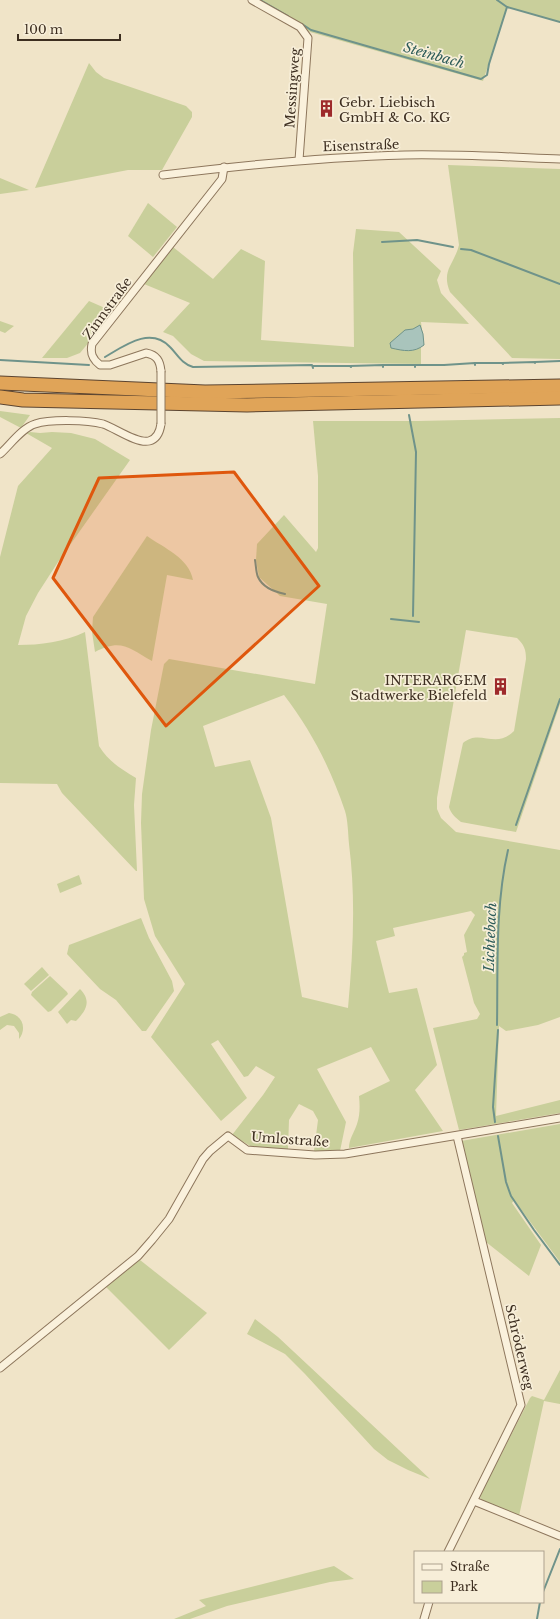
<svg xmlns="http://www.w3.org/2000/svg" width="560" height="1619" font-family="'Libre Baskerville',serif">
<rect width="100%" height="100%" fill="#f0e4c8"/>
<!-- green -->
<g fill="#c9cf9b" fill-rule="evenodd">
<path d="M256,0H560V22L507,7L483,81L310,32Z"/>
<path d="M89,63L96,72L104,78L186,106L192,112V117L162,170H128L35,188Z"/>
<path d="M448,165L560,169V359L512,358L450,292C441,270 454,265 459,245Z"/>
<path d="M0,178L29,190L0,194Z"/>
<path d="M148,203L177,227L153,257L128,236Z"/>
<path d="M356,229L399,232L441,271L437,280L441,293L469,324L421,322L424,345L421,347V364L204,361L191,354L173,336L163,332L190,303L144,284L173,247L213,279L241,249L265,261L261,340L354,347L353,253Z"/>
<path d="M89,301L114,312L80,353L67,358H42Z"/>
<path d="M0,321L14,326L5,333L0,331Z"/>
<path d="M0,411L30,415L21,428L0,417Z"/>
<path d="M560,418V704L516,832L461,822C455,817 451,814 449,807L463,743C480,728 495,750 514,731L526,659C526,649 524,645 517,638L466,630L437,798V809L441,818L456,832L560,850V1017L538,1025L506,1031L499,1026L496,1116L560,1100V1113L459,1130L433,1028L477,1019L480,1014L474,1003L462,957L464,955V953L467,952L464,935L475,915L471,911L393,928L395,936L376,941L389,993L417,988L437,1065L415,1090L443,1131L349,1148C349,1139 354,1133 357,1124C360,1115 360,1106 359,1096L390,1081L371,1047L317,1069L346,1122L340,1151H314L318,1120L313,1111L299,1104L289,1120L288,1149L252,1147L232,1135L263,1095L275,1077L256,1066L248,1076L244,1077L218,1040L211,1044L247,1098L221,1121L151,1037L185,984L155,936L144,899L141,823L142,794L151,730L164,664L169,659L315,684L327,604L280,596L259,577L256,560L257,544L284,515L316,552L318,548V476L313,421H418ZM284,695C312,732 330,767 345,811C348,821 348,833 349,844C356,899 353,953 348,1008L302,997L271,818L250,760L215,767L203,726Z"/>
<path d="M30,432L40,433L52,432L71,433L95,439L130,460L58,562L38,593L26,616L18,645C40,645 64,642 85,632L99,746C109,762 120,768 136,778L134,805L137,871H136L62,793L57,784L0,783V557L18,486L52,448L26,433Z"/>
<path d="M147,536C164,548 189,558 193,580L167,575L152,661C129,648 121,638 95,652L92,632L93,617Z"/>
<path d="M79,875L82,884L60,893L57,884Z"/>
<path d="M141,918L149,938L172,981L174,991L146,1031H142L116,1000L100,989L67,954L69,945Z"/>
<path d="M42,967L49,975L31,991L24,984Z"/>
<path d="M50,976L67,992L68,994L51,1011L48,1012L31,995L32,992Z"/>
<path d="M80,989C92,1001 86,1011 76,1021L71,1020L67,1024L58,1012Z"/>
<path d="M9,1013C23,1015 27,1029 19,1039V1033L14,1026L7,1025L0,1030V1017Z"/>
<path d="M560,1124V1262L514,1200L512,1203L541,1245L529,1276L486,1242L461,1141Z"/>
<path d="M136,1260H140L207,1313L169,1350L105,1286Z"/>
<path d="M255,1319L278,1337L430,1479L408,1470L388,1460L374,1449L305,1374L285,1354L247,1334Z"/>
<path d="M560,1370V1404L544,1401L519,1516L481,1501L480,1496L530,1398L532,1396L544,1400Z"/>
<path d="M334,1566L354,1579L330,1582L227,1606L190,1619H174L206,1606L199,1600Z"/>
</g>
<!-- water -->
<path fill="#a9c4bc" stroke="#6f938a" d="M420,325L423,334L424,345C414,353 404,351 391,348L390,343L405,330L413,329Z"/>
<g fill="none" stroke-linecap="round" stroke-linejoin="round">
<!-- stream -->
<g stroke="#6f938a" stroke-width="2">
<path d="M260,0L288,16"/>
<path d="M497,0L507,7L560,22"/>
<path d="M302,24L311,30L481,79L487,75L489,64L507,7"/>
<path d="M382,242L417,240L453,247"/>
<path d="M461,249L471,250L560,284"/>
<path d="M105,357C124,346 150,326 170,347C178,355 181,363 193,367L312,365L313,368"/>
<path d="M0,360L89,365"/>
<path d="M535,362L560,361"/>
<path d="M475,363H502L503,364"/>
<path d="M502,363L535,362V363"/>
<path d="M383,365H415V367"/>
<path d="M415,365H444"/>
<path d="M444,365L475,363V365"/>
<path d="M313,366H350L351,367"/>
<path d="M350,366L383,365V367"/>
<path d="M409,415L416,452L413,616"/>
<path d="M255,560C256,565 256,573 258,577C263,588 275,592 285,594"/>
<path d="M391,619L419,622"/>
<path d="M516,825L560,699"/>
<path d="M497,1025C498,967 495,907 508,850"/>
<path d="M495,1122L493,1107L498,1030"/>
<path d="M498,1136L506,1182L511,1196L534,1230L560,1265"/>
<path d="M543,1592L560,1549"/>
<path d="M537,1619L540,1602"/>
</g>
<defs>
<g id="street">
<path d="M252,0L300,27L308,38L299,160"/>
<path d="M163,175C244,165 324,157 405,155C457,154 508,157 560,159"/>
<path d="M161,371C160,361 157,355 146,353L110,365H100C92,359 90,353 92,344L222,179L224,167"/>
<path d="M0,454C10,445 22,428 35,424C50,419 88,420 103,424C115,428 137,444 149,441C157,439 160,431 161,424"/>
<path d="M0,1368L138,1256L152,1240L169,1219L203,1159L210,1151L228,1136L247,1150L315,1155L345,1154L560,1118"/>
<path d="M474,1501L560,1536"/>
<path d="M448,1552L521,1405L457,1136"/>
<path d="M424,1619L429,1602"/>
</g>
<g id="highway">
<path d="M0,383L205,392L560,386"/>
<path d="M0,397L23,400L247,405L560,398"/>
</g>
</defs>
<!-- street casing -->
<use href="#street" stroke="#8d765c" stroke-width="9"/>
<!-- highway casing -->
<use href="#highway" stroke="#5b4430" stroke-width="15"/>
<!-- street -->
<use href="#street" stroke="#faf1dc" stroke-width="7"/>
<!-- highway -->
<use href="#highway" stroke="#e0a458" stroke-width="13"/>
<defs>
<path id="street-bridge" d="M161,424V371"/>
</defs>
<!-- street-bridge casing -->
<use href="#street-bridge" stroke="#8d765c" stroke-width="9" stroke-linecap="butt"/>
<!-- street-bridge -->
<use href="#street-bridge" stroke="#faf1dc" stroke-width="7"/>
</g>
<!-- marked area -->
<path fill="#df570d" fill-opacity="0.2" stroke="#df570d" stroke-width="3" stroke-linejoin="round" d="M234,472L319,586L166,726L53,578L99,478Z"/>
<!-- icons -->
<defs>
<symbol id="building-bare" viewBox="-9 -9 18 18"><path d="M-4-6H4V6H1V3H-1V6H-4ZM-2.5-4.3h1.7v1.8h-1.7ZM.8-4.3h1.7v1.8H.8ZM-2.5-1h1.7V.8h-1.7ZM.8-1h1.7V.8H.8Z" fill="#9e2a2b" stroke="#f7eed8" stroke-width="2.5" paint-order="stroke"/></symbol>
</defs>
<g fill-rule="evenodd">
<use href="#building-bare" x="314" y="96" width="25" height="25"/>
<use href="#building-bare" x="488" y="674" width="25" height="25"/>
</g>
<g text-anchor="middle" stroke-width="3.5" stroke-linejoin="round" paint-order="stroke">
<!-- street labels -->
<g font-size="13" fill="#3d2e20" stroke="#f7eed8">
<text transform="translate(292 88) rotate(-86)" y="5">Messingweg</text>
<text transform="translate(361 145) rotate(-2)" y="5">Eisenstraße</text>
<text transform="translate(107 308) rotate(-54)" y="5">Zinnstraße</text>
<text transform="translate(290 1139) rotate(4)" y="5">Umlostraße</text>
<text transform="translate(520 1347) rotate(77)" y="5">Schröderweg</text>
</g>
<!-- poi labels -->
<g font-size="13" fill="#3d2e20" stroke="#f7eed8" text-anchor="start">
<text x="339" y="107">Gebr. Liebisch<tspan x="339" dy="15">GmbH &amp; Co. KG</tspan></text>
<text x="487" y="685" text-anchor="end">INTERARGEM<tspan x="487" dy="15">Stadtwerke Bielefeld</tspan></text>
</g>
<!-- water labels -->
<g font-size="14" font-style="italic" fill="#2f5d5a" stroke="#f7eed8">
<text transform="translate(434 55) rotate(16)" y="5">Steinbach</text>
<text transform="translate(490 937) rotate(-88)" y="5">Lichtebach</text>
</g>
</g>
<!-- legend -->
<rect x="414" y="1551" width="130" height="52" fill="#f7eed8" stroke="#ada18e"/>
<rect x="422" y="1564" width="20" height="6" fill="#faf1dc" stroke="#ada18e"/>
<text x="450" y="1571" font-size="12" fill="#3d2e20">Straße</text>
<rect x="422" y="1581" width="20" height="12" fill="#c9cf9b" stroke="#ada18e"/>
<text x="450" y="1591" font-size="12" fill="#3d2e20">Park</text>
<!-- scale -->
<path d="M18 34v6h102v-6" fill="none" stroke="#3d2e20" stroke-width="2"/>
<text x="24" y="34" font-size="12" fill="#3d2e20" stroke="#f7eed8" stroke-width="3" paint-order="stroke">100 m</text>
</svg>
